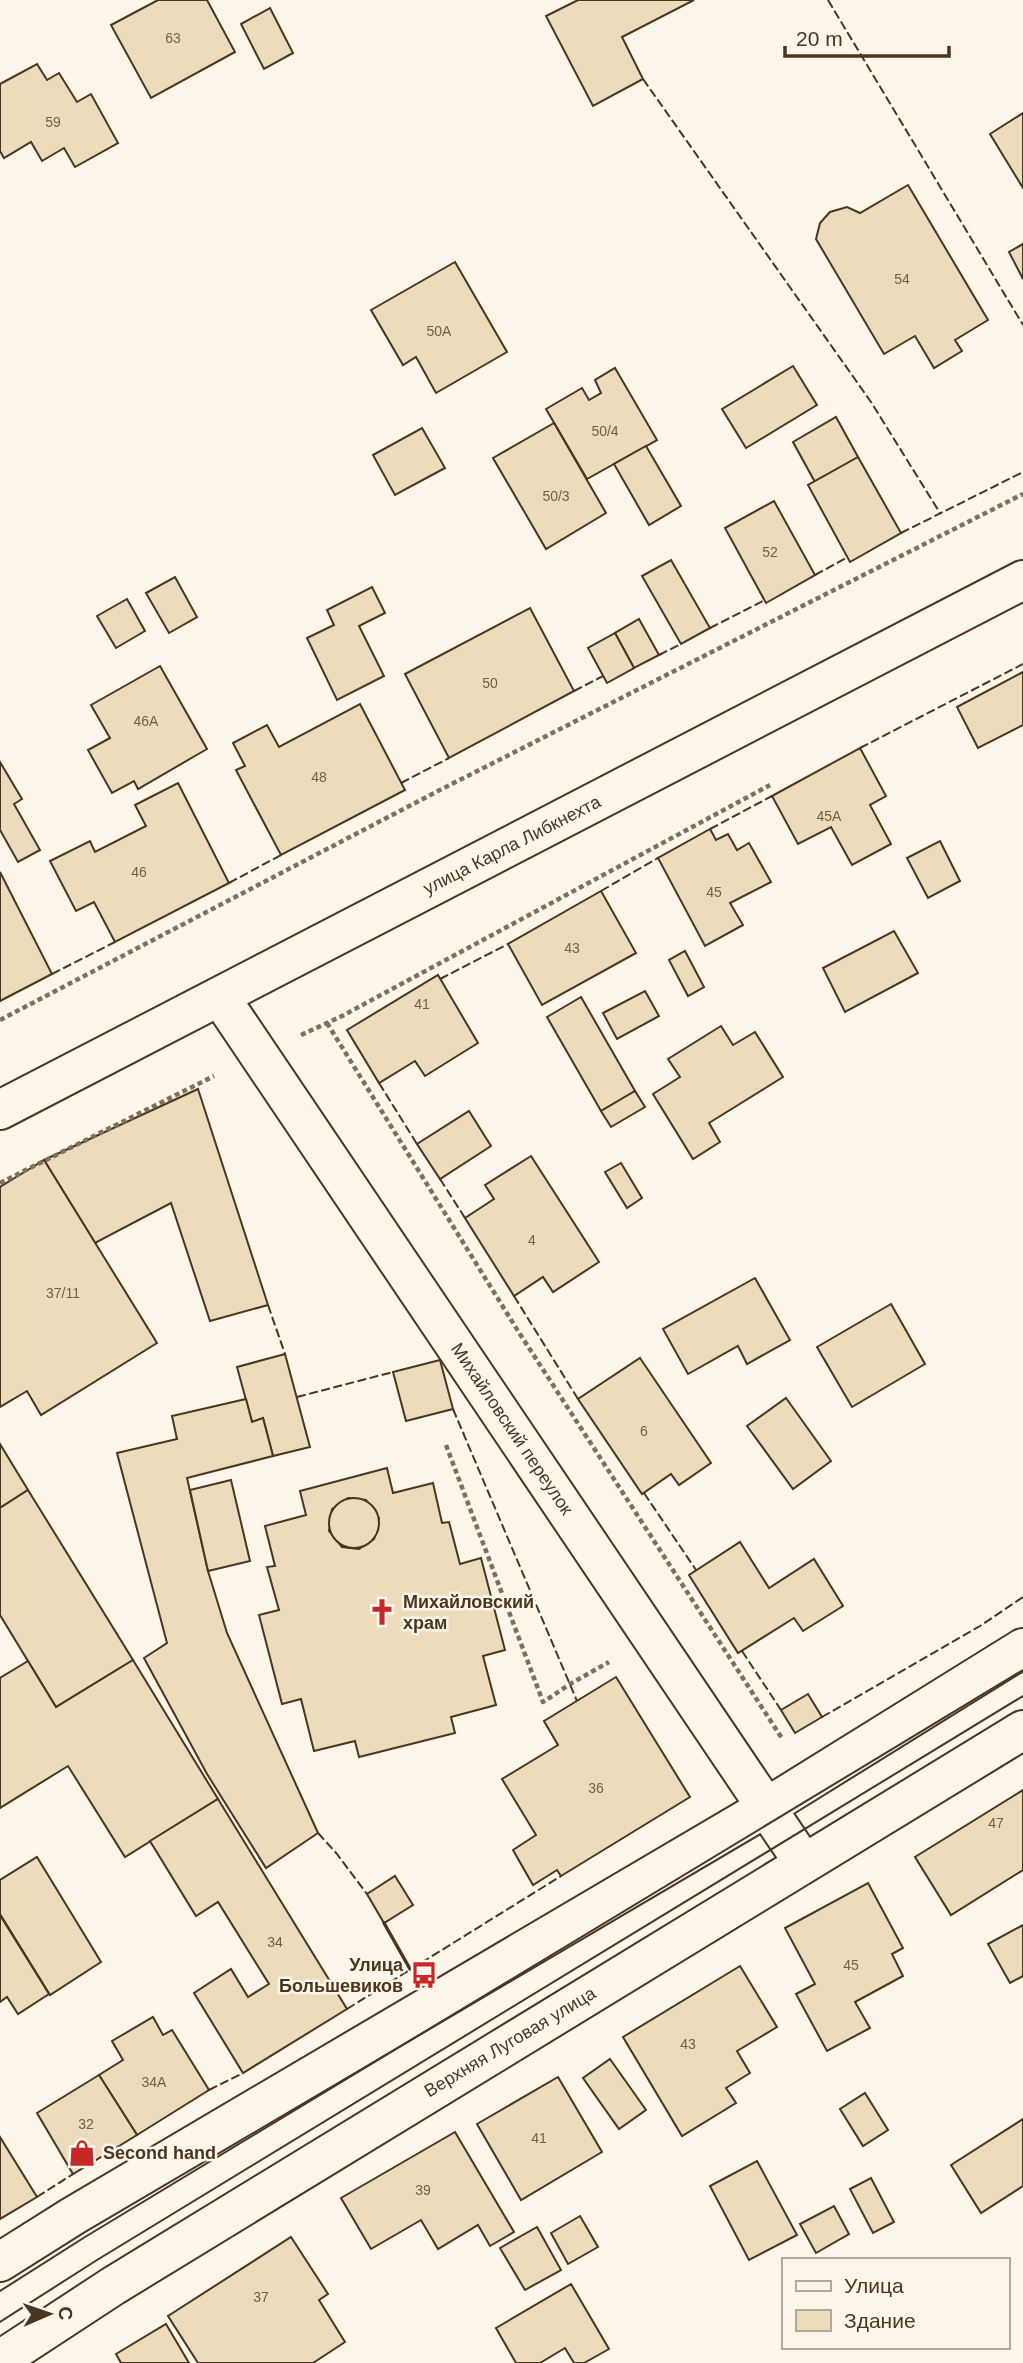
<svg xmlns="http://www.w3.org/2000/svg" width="1023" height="2363" font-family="Arial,sans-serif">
<rect width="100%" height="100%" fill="#fbf6e9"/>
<!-- building -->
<g fill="#ecdcbc" stroke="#4a3520" stroke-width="2" fill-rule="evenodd">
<path d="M158,0H207L235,52L151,98L111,25Z"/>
<path d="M578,0H694L622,37L643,79L593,106L546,16Z"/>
<path d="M270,8L293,53L264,69L241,24Z"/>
<path d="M37,64L47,80L59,73L77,102L91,94L118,143L75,167L64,148L42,161L31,142L4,158L0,151V84Z"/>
<path d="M1023,113V188L990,134Z"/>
<path d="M908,185L988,320L955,340L962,351L934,368L915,336L884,354L816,239L820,223L830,212L847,207L860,213Z"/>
<path d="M1023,244V279L1009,252Z"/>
<path d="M455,262L507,352L436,393L416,357L403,365L371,310Z"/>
<path d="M793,366L817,405L746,448L722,409Z"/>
<path d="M615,368L657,440L587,479L546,409L582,388L589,400L601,393L595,380Z"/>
<path d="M836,417L858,457L815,482L793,442Z"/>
<path d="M554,423L606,513L546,549L493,458Z"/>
<path d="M422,428L445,468L395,495L373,455Z"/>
<path d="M646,446L681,506L649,525L614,464Z"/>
<path d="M858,457L901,533L850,562L808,485Z"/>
<path d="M774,501L815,575L766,603L725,528Z"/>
<path d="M671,560L710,628L681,644L642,576Z"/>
<path d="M175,577L197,617L169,633L146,593Z"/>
<path d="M372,587L385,613L359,626L384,676L337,700L307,638L334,625L327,610Z"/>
<path d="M127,599L145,631L116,648L97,616Z"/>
<path d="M530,608L574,691L449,758L405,674Z"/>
<path d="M639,619L659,655L634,668L615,633Z"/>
<path d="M615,633L634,668L607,683L588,648Z"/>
<path d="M160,666L207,749L138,789L134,781L112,793L88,750L110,738L91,705Z"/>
<path d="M1023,672V725L978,748L957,707Z"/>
<path d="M360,704L405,790L281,855L236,770L245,766L233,743L267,725L279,747Z"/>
<path d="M860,748L886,796L870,805L891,844L852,865L831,827L798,844L772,796Z"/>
<path d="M0,762L22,799L14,804L40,850L18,862L0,830Z"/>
<path d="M178,783L229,883L115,942L94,902L76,911L50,861L90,841L95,852L146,826L135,805Z"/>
<path d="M710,829L716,840L728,834L737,850L749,843L771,882L730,903L743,925L705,946L658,858Z"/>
<path d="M940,841L960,881L928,898L907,858Z"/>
<path d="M0,872L52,974L0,1001Z"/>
<path d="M601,891L636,953L542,1005L508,944Z"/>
<path d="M894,931L918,973L845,1012L823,968Z"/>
<path d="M685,951L704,987L688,996L669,960Z"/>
<path d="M438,975L478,1043L425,1076L415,1061L379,1083L347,1030Z"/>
<path d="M645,991L659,1016L617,1039L603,1013Z"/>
<path d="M581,997L635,1091L601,1111L547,1017Z"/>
<path d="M721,1026L733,1045L755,1032L783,1077L709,1123L720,1142L693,1159L653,1094L680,1077L668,1059Z"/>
<path d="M198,1089L268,1305L210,1321L171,1203L95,1243L44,1160Z"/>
<path d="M635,1091L645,1107L611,1127L601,1111Z"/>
<path d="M469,1111L491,1146L440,1179L417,1144Z"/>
<path d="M531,1156L599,1262L553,1292L543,1277L514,1296L465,1218L494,1199L485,1185Z"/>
<path d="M44,1160L157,1343L41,1415L27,1391L0,1407V1187Z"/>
<path d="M621,1163L642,1198L627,1208L605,1172Z"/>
<path d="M755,1278L790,1340L747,1364L738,1346L688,1374L663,1329Z"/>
<path d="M891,1304L925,1364L852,1407L817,1347Z"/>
<path d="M285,1354L310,1447L273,1456L263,1418L252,1422L237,1367Z"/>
<path d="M640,1358L711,1463L679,1485L671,1474L642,1494L578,1399Z"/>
<path d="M440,1360L453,1409L406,1421L393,1372Z"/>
<path d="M786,1398L831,1461L793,1489L747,1426Z"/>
<path d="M246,1399L252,1422L263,1418L273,1456L187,1478L208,1571L227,1633L318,1833L266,1868L207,1774L144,1658L167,1643L117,1453L177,1439L172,1416Z"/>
<path d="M0,1444L28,1490L0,1508Z"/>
<path d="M387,1468L393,1493L433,1483L442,1523L449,1522L460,1564L481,1558L505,1650L483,1656L496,1705L451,1717L455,1733L359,1757L355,1741L314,1751L301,1699L282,1704L259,1615L279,1610L267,1567L275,1566L265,1526L306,1515L300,1491ZM348,1498L366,1500L379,1518L374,1539L359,1549L342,1547L329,1531L332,1509Z"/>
<path d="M231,1480L250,1561L208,1571L190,1490Z"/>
<path d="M28,1490L133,1660L56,1707L0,1615V1508Z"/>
<circle cx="354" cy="1523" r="25"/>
<path d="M740,1542L769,1588L814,1559L843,1606L803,1631L794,1618L738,1653L689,1575Z"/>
<path d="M133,1660L218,1799L125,1857L68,1766L0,1808V1678L28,1661L56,1707Z"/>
<path d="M616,1677L690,1797L561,1876L557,1870L533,1885L513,1850L536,1835L502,1779L558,1745L544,1721Z"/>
<path d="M808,1694L822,1717L795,1733L781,1710Z"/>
<path d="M1023,1790V1870L951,1915L915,1857Z"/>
<path d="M218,1799L347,2009L243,2073L194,1993L231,1969L248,1997L269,1984L218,1902L196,1916L150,1841Z"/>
<path d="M37,1857L101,1962L50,1995L0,1914V1880Z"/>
<path d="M395,1876L413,1905L384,1923L367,1894Z"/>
<path d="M868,1883L903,1948L892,1954L903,1976L855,2002L870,2028L827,2051L796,1994L815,1984L785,1928Z"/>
<path d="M0,1915L49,1994L18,2014L7,1997L0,2002Z"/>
<path d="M1023,1925V1976L1010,1983L988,1944Z"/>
<path d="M740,1966L777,2027L737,2051L750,2073L726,2088L736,2103L682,2136L623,2037Z"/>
<path d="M153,2017L163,2035L172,2030L209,2090L137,2135L99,2075L123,2060L112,2041Z"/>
<path d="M610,2059L646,2110L619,2129L583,2078Z"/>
<path d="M99,2075L137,2135L73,2174L37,2113Z"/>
<path d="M558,2077L602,2152L521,2200L477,2124Z"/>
<path d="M865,2093L888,2130L863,2146L840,2109Z"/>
<path d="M1023,2119V2186L981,2213L951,2165Z"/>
<path d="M455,2132L514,2232L490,2246L478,2225L438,2249L421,2220L371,2249L341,2198Z"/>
<path d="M0,2137L37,2197L0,2219Z"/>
<path d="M757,2161L797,2235L749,2260L710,2186Z"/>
<path d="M871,2178L894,2222L873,2233L850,2189Z"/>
<path d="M834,2206L849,2234L816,2253L800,2224Z"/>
<path d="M580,2216L598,2247L568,2264L551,2233Z"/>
<path d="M537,2227L561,2270L525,2290L500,2248Z"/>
<path d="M291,2237L328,2294L319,2300L345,2342L313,2363H198L168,2316Z"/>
<path d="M571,2284L609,2349L584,2363H574L565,2348L540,2363H516L496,2328Z"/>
<path d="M166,2324L189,2363H121L116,2354Z"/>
</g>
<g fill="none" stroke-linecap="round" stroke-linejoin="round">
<defs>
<g id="minor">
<path d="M220,997L803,1862"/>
<path d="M0,1110L1023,580"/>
<path d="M0,2262L73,2216L767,1807L1023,1648"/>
</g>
<path id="major" d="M0,2360L113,2286L1023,1730"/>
</defs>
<!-- minor casing -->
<use href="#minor" stroke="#4a3520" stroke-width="42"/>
<!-- major casing -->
<use href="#major" stroke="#4a3520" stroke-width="42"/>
<!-- path -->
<g stroke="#7f6f5c" stroke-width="4.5" stroke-dasharray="5 3.5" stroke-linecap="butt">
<path d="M0,1020L438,791L1023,494"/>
<path d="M327,1023L518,1331L783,1740"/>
<path d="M301,1035L342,1016L770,785"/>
<path d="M0,1183L214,1076"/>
<path d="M446,1445L543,1702L570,1684L609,1662"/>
</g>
<!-- minor -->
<use href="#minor" stroke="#fbf6e9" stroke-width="38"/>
<!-- major -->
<use href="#major" stroke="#fbf6e9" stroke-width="38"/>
<!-- tram -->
<g stroke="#4a3520" stroke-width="2">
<path d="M0,2291L85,2237L1023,1670"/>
<path d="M0,2322L97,2260L1023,1696"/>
</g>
<!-- fence -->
<g stroke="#4a3520" stroke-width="2" stroke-dasharray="9 3.5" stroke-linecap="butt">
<path d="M828,0L1023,325"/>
<path d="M643,79L871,402L940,513"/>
<path d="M901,533L1023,472"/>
<path d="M815,575L848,557"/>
<path d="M710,628L765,600"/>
<path d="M659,655L681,644"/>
<path d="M574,691L603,676"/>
<path d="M860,748L1023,664"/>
<path d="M401,783L449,758"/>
<path d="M710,829L772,796"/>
<path d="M229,883L281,855"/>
<path d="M601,891L658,858"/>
<path d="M52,974L115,942"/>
<path d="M440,979L508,944"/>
<path d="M379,1083L417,1144"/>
<path d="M440,1179L465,1218"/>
<path d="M514,1296L578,1399"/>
<path d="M268,1305L285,1354"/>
<path d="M297,1397L393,1372"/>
<path d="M453,1409L577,1701"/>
<path d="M644,1493L696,1570"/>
<path d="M742,1651L781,1710"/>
<path d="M822,1717L980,1626L1023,1597"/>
<path d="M318,1833L337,1854L367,1894"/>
<path d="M347,2009L561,1876"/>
<path d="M209,2090L243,2073"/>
<path d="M37,2197L73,2174"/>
</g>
<!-- wall -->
<path stroke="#4a3520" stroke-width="3.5" d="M384,1923L410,1969"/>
</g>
<!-- icons -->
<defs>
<symbol id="church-bare" viewBox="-9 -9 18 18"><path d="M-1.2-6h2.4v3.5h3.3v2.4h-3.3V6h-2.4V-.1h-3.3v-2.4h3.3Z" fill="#c62828" stroke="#fbf6e9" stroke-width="2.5" paint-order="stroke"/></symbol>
<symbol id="bus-bare" viewBox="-9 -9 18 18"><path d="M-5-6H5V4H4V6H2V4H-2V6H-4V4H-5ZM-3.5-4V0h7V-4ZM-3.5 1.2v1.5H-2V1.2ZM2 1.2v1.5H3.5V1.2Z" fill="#c62828" stroke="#fbf6e9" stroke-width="2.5" paint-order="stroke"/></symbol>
<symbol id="shop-bare" viewBox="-9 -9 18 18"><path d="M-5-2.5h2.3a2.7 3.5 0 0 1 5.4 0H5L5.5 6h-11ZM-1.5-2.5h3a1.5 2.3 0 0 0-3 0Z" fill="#c62828" stroke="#fbf6e9" stroke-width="2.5" paint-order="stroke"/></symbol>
</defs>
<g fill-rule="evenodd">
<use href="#church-bare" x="363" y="1593" width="38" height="38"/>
<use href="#bus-bare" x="405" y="1956" width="38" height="38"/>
<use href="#shop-bare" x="63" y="2134" width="38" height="38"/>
</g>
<g text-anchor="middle" stroke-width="5" stroke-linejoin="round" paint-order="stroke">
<!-- number labels -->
<g font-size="14" fill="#725f47">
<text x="173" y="43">63</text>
<text x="53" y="127">59</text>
<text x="902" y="284">54</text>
<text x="439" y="336">50А</text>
<text x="605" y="436">50/4</text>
<text x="556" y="501">50/3</text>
<text x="770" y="557">52</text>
<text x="490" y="688">50</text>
<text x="146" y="726">46А</text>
<text x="319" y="782">48</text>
<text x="829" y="821">45А</text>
<text x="139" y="877">46</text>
<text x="714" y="897">45</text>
<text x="572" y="953">43</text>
<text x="422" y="1009">41</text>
<text x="532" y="1245">4</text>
<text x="63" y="1298">37/11</text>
<text x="644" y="1436">6</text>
<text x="596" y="1793">36</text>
<text x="996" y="1828">47</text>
<text x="275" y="1947">34</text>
<text x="851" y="1970">45</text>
<text x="688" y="2049">43</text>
<text x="154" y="2087">34А</text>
<text x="86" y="2129">32</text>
<text x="539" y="2143">41</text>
<text x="423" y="2195">39</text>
<text x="261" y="2302">37</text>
</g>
<!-- street labels -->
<g font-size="18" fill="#4a3520" stroke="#fbf6e9">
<text transform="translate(512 845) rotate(-27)" y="6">улица Карла Либкнехта</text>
<text transform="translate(512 1429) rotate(56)" y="6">Михайловский переулок</text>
<text transform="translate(510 2042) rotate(-31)" y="6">Верхняя Луговая улица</text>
</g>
<!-- poi labels -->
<g font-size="18" font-weight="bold" fill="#4a3520" stroke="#fbf6e9" text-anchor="start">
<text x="403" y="1608">Михайловский<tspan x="403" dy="21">храм</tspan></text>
<text x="403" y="1971" text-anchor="end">Улица<tspan x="403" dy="21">Большевиков</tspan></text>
<text x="103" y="2159">Second hand</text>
</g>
</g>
<!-- legend -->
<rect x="782" y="2258" width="228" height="91" fill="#fbf6e9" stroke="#b4a999" stroke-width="2"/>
<rect x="796" y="2281" width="35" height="10" fill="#fbf6e9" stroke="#b4a999" stroke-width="2"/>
<text x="844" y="2293" font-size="21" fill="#4a3520">Улица</text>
<rect x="796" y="2310" width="35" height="21" fill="#ecdcbc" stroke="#b4a999" stroke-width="2"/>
<text x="844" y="2328" font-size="21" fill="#4a3520">Здание</text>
<!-- north arrow -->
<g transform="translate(49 2314) rotate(88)" stroke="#fbf6e9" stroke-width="5" paint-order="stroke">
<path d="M0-5L12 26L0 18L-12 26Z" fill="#4a3520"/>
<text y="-10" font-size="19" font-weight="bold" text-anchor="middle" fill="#4a3520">С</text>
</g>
<!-- scale -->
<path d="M785 46v10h164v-10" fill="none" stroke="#4a3520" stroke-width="3.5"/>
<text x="796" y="46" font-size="21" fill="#4a3520" stroke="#fbf6e9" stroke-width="5" paint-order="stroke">20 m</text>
</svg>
